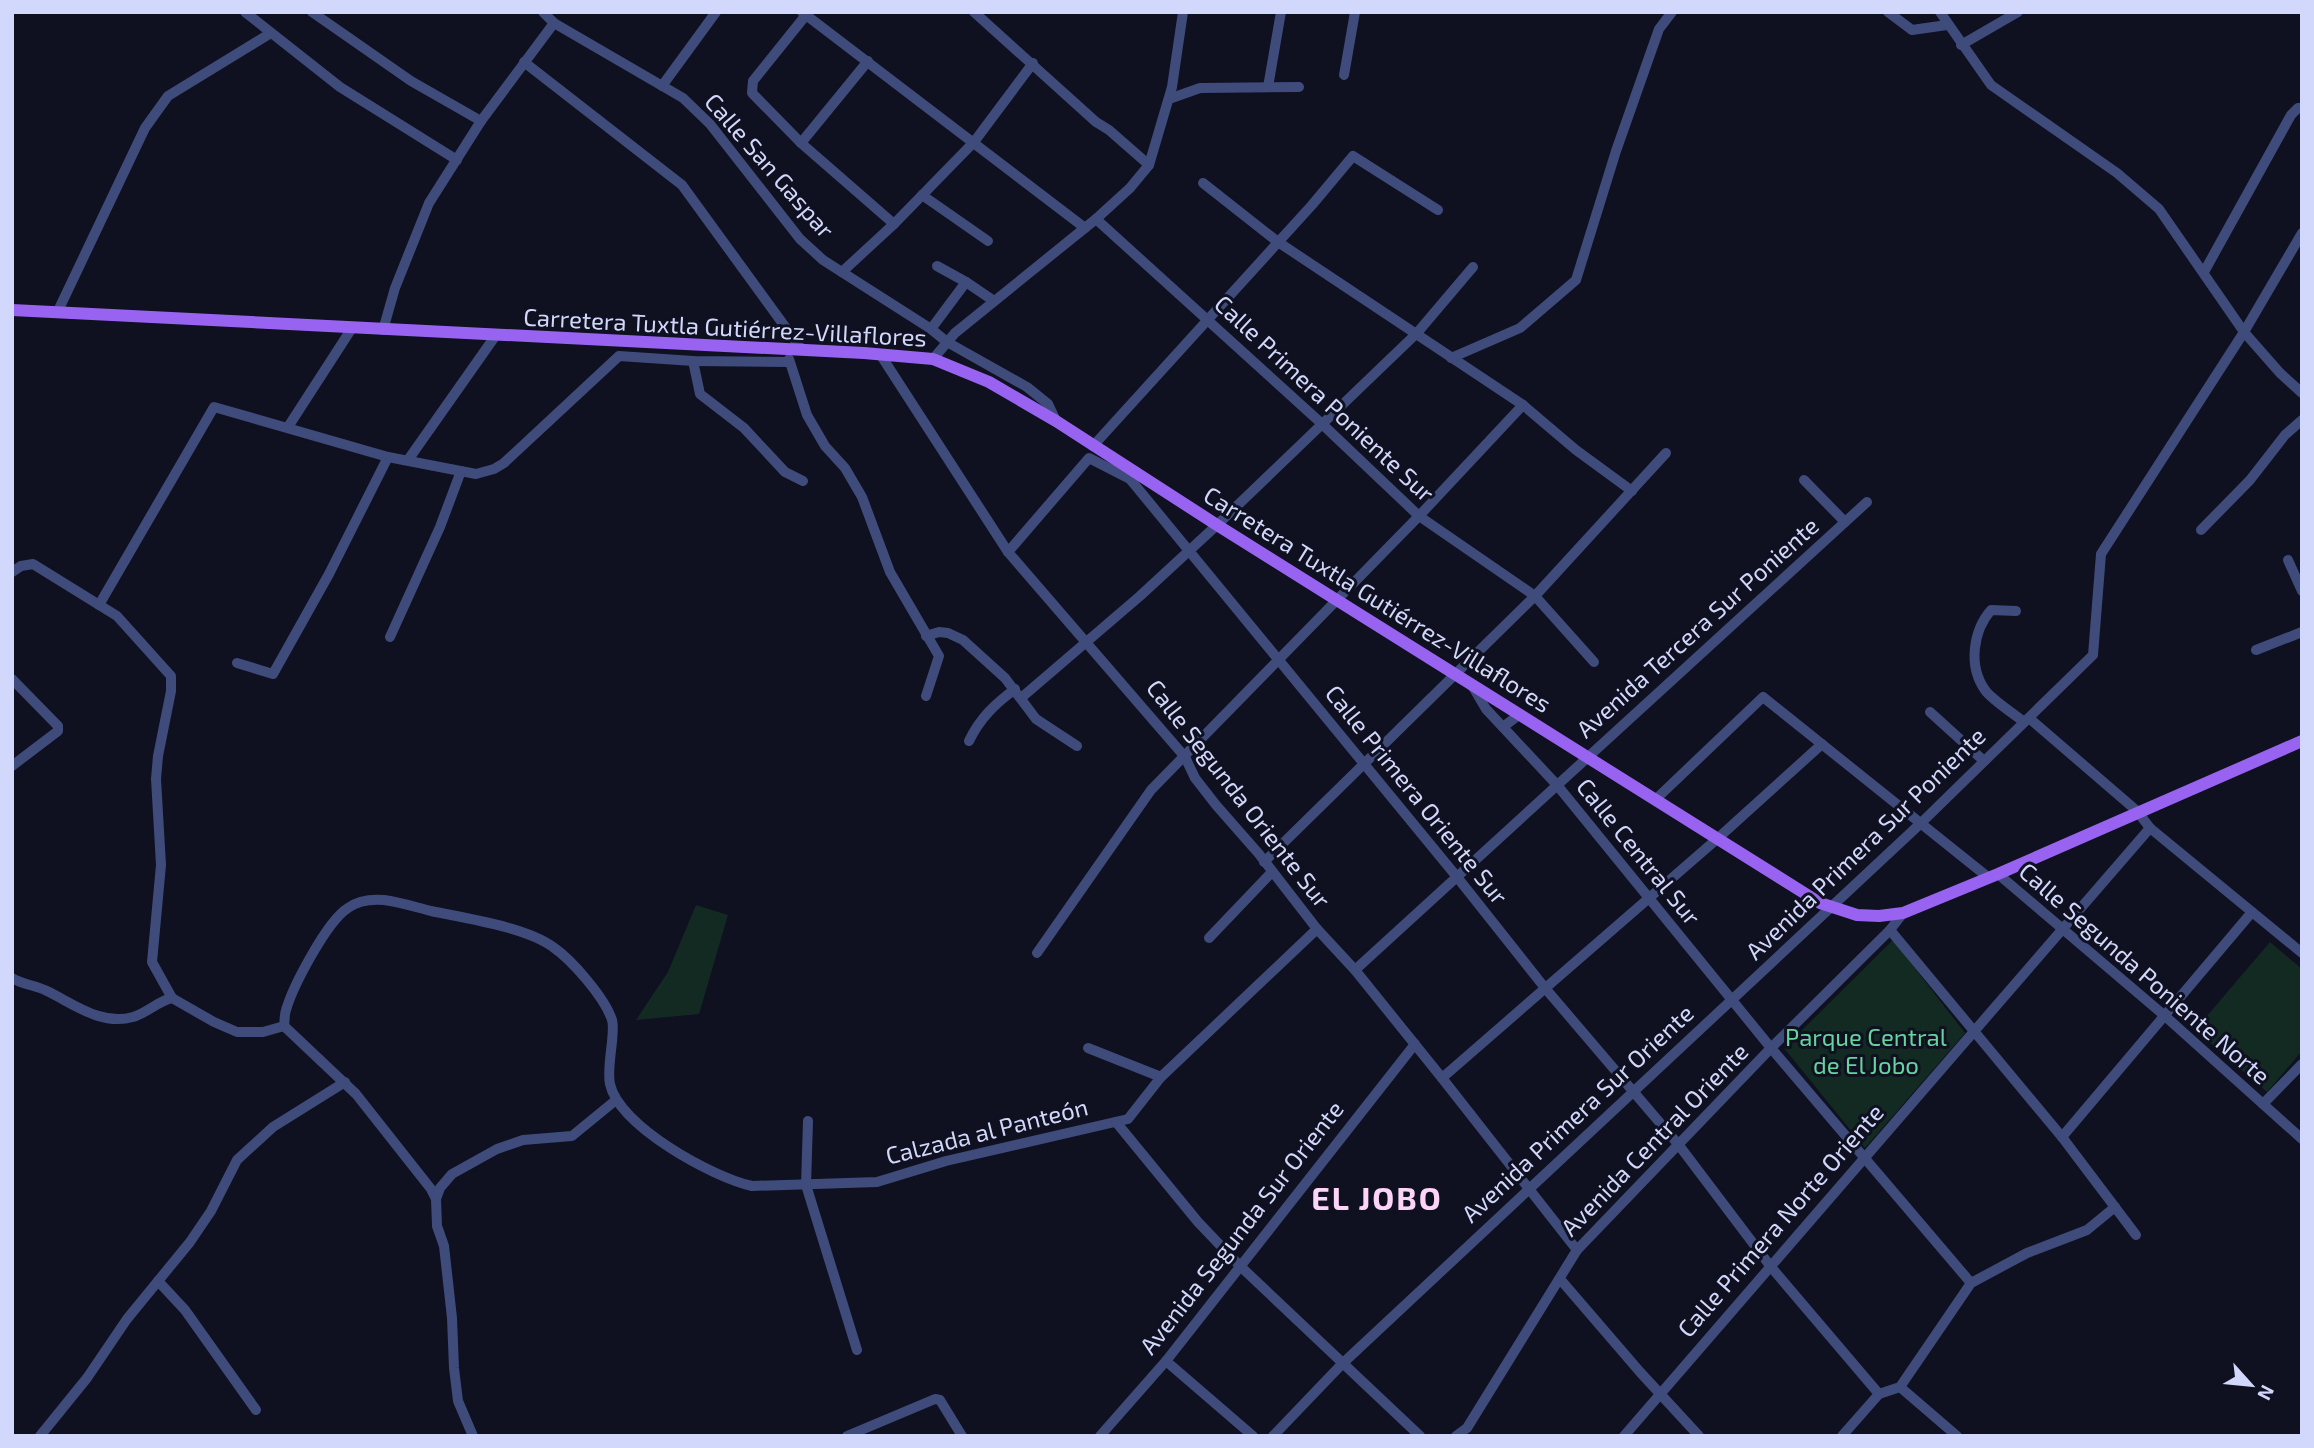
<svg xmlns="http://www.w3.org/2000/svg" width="2314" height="1448" font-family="'Exo 2',sans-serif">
<rect width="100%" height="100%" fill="#0f1020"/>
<!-- green -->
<g fill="#132a23">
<path d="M696,905L728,915L699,1014L636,1020L668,972Z"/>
<path d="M1893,940L1965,1033L1865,1148L1784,1048Z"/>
<path d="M2270,942L2302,969V1051L2267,1092L2195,1030Z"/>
</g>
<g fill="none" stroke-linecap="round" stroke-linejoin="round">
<!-- minor -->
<g stroke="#3e4b7b" stroke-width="10">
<path d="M245,12L340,87L457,160"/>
<path d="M312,12L411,81L481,121"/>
<path d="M543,12L554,23L683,98L710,124L800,239L823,260L931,329L947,342L1027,387L1048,404L1056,421"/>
<path d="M802,12L1085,228"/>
<path d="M974,12L1096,122L1109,130L1149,165"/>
<path d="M1888,12L1912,30L1947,25"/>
<path d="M1940,12L1991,85L2117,173L2159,209L2244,332L2280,373L2302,393"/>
<path d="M806,15L753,81L752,93L801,143L894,224"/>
<path d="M1961,45L2018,12"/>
<path d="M524,62L682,185L802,350"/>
<path d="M1344,75L1355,12"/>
<path d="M662,86L716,12"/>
<path d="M1268,87L1281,12"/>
<path d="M1169,99L1200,88L1299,87"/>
<path d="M801,143L868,61"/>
<path d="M1203,183L1278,242L1523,405L1576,450L1632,491"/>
<path d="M922,195L988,241"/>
<path d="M1096,219L1321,423L1419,516L1535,596L1594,662"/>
<path d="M937,266L966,282L994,301"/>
<path d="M842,272L894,224L974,142L1033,63"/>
<path d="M2204,272L2291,115L2298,108H2302"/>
<path d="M57,313L145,128L168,96L271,33"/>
<path d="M931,329L966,282"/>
<path d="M383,330L395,288L429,203L481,121L554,23"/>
<path d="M880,354L1008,552L1185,757L1195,778L1216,805L1259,854L1317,929L1355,970L1442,1078L1577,1250"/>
<path d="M1451,358L1520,328L1576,280L1616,151L1659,29L1672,12"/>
<path d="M789,359L807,415L825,446L845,468L862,497L890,572L939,656L926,696"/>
<path d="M933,359L955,333L1096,219L1130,188L1149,165L1172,87L1183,12"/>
<path d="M693,361L700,394L744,428L785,472L803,481"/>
<path d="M288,427L352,328"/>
<path d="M1093,446L1312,205L1353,156L1438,210"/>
<path d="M408,460L496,335"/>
<path d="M1131,469L1130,479L1457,877L1545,988L1678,1144L1771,1267L1879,1394"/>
<path d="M1804,480L1845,522"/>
<path d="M2201,530L2250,480L2285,435L2302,420"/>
<path d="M1008,552L1089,458L1130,479"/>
<path d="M2288,560L2302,591"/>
<path d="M12,572L21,566L33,564L117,616L171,676V691L158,756L156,779L161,865L152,962L172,998L214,1022L237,1032H263L284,1026"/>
<path d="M99,605L214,407L388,457L476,474L494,469L504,463L619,356L693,361L789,362"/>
<path d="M2016,611L1991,610C1973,631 1968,666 1985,690C1992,700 2013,713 2024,722"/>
<path d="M926,636L939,632L948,633L963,640L1005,678L1036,719L1077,746"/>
<path d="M390,637L440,527L461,471"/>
<path d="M2256,650L2302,632"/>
<path d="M237,663L273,674L329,574L388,457"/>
<path d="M12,679L58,726V731L12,766"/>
<path d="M1473,687L1486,709L1557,785L1771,1048L1971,1283"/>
<path d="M1021,698L1140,596L1217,525L1417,333L1473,267"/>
<path d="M1930,712L1984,761"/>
<path d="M2029,718L2137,811L2150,828L2302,953"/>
<path d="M1503,727L1520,714"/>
<path d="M969,741C980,718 995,704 1015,689"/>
<path d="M1655,800L1763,697L1989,878"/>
<path d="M1264,862L1535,596L1666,453"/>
<path d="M1998,874L2165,1016L2302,1139"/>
<path d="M1890,930L2062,1137L2136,1235"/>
<path d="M1209,938L1272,872"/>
<path d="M1037,953L1151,790L1419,516L1523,405"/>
<path d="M1355,970L1867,502"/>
<path d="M12,978C23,985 36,985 47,991C74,1004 101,1026 133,1017C147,1013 158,1001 172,998"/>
<path d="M284,1026C285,1021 284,1015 286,1010C293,986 327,921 348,908C359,900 371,899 384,900C400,902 415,907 431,911C464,918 526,927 553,947C572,960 605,998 612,1020C616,1032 606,1068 610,1084C619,1126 712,1177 752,1186L877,1182L946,1161L1128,1119L1161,1077L1317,929"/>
<path d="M284,1026L356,1094L431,1189L436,1199"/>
<path d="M1088,1048L1161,1077"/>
<path d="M1442,1078L1717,839L1822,744"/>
<path d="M2263,1104L2302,1064"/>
<path d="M808,1121L806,1185L857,1350"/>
<path d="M1116,1122L1198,1222L1239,1265L1420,1436"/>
<path d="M2062,1137L2252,912"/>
<path d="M1560,1279L1640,1372L1699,1436"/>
<path d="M158,1281L185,1310L256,1410"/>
<path d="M1166,1361L1253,1436"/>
<path d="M1900,1387L1957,1436"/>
<path d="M40,1436L87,1378L127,1319L190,1242L211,1211L237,1160L273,1127L345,1082"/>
<path d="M473,1436L458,1401L454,1368L452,1318L444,1246L437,1226L436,1199L440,1188L452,1174L497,1149L523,1140L572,1136L616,1100"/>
<path d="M847,1436L935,1399L940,1400L962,1436"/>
<path d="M1100,1436L1166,1361L1415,1044"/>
<path d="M1273,1436L1342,1364L1920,824L2093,655L2101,554L2244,332L2302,233"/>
<path d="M1456,1436L1467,1428L1577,1250L1771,1048L1890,930L1903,913"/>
<path d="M1624,1436L2150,828"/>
<path d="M1842,1436L1879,1394L1900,1387L1971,1283L2027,1253L2087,1230L2115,1207"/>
</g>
<!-- major -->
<path stroke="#9963f1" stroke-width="12" d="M12,310L864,353L933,359L989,382L1056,421L1217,525L1820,903L1857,915L1879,916L1903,913L1998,874L2302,741"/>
</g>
<g text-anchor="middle" stroke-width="6" stroke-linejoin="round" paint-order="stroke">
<!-- street labels -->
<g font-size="24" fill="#d2d8fb" stroke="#0f1020">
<text transform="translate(769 166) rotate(49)" y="8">Calle San Gaspar</text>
<text transform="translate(725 328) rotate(3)" y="8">Carretera Tuxtla Gutiérrez-Villaflores</text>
<text transform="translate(1324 399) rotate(43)" y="8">Calle Primera Poniente Sur</text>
<text transform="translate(1377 600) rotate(32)" y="8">Carretera Tuxtla Gutiérrez-Villaflores</text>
<text transform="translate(1698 628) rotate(-42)" y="8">Avenida Tercera Sur Poniente</text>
<text transform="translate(1238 794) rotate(52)" y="8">Calle Segunda Oriente Sur</text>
<text transform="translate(1416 795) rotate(51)" y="8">Calle Primera Oriente Sur</text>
<text transform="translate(1866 844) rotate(-44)" y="8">Avenida Primera Sur Poniente</text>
<text transform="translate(1638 852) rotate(51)" y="8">Calle Central Sur</text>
<text transform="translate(2144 974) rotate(41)" y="8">Calle Segunda Poniente Norte</text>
<text transform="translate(1578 1114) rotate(-43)" y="8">Avenida Primera Sur Oriente</text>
<text transform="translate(987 1132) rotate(-14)" y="8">Calzada al Panteón</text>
<text transform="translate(1655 1140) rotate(-46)" y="8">Avenida Central Oriente</text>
<text transform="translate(1781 1221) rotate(-49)" y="8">Calle Primera Norte Oriente</text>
<text transform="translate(1242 1228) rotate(-52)" y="8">Avenida Segunda Sur Oriente</text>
</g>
<!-- park labels -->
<g font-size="24" fill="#65d49d" stroke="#0f1020">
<text x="1866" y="1046">Parque Central<tspan x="1866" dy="28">de El Jobo</tspan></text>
</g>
<!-- district labels -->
<g font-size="32" font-weight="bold" letter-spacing="2" fill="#fbd4f7" stroke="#0f1020">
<text x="1377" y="1210">EL JOBO</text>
</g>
</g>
<!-- border -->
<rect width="2314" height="1448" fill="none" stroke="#d2d8fb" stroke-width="28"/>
<!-- north arrow -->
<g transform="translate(2251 1385) rotate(117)" stroke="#0f1020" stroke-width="5" paint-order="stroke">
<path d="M0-5L12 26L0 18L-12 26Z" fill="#d2d8fb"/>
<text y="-10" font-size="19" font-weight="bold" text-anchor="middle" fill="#d2d8fb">N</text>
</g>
</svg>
